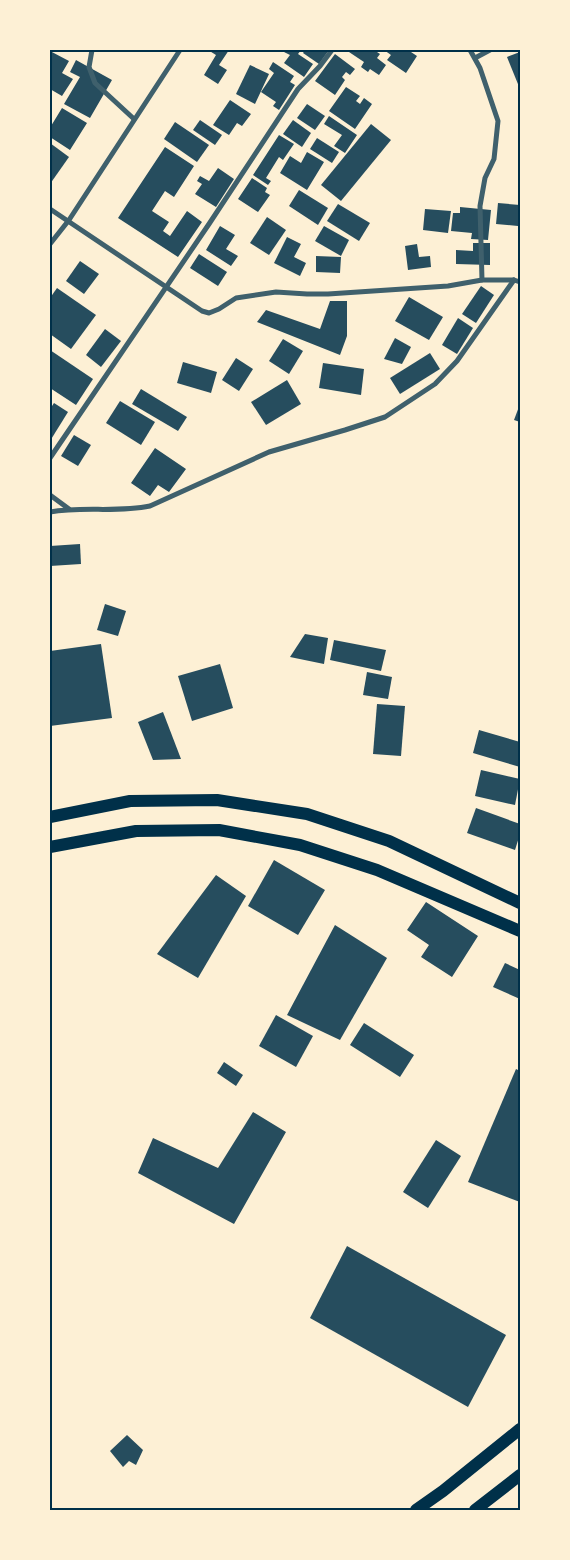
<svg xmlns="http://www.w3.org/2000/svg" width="570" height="1560" font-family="'Noto Serif',serif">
<rect width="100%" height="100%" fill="#fdf0d5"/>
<!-- building -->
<g fill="#264d5e">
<path d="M208,50H229L219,65L227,70L218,84L204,75L216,55Z"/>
<path d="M285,50H301L298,54L313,64L304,77L284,63L290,55L284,52Z"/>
<path d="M305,50H329L319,64L303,53Z"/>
<path d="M346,50H374L380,54L377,58L386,65L379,75L370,69L368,72L361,67L364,62Z"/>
<path d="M384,50H408L417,56L406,73L387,60L391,55Z"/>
<path d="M50,51L69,61L62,73L73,79L62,96L50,89Z"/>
<path d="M520,52V89L507,57Z"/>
<path d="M335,54L355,69L350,75L346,72L342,77L345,80L335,95L315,81Z"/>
<path d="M76,60L112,80L90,118L64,104L80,77L70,72Z"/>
<path d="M273,62L294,76L290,82L295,85L279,110L273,106L276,102L261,92L274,73L269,69Z"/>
<path d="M250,65L269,74L255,104L236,94Z"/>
<path d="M346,87L360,96L356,101L360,104L364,98L372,104L355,129L329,111Z"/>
<path d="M230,100L251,114L242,126L237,123L229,135L213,125Z"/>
<path d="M307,104L325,116L315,130L297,118Z"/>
<path d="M62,108L87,123L70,150L50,137V125L51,126Z"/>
<path d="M329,116L357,135L345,153L334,146L342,135L324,124Z"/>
<path d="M200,120L222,135L215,145L193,130Z"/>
<path d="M293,120L311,133L302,147L283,134Z"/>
<path d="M175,122L209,145L197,162L164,139Z"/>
<path d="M371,124L391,140L341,201L321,185Z"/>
<path d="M279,135L294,144L283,160L279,157L266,178L271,181L268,185L253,175Z"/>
<path d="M317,138L339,152L332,163L310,149Z"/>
<path d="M50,143L69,157L50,184Z"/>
<path d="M165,147L194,166L174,197L165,191L152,211L169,222L163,231L170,236L187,211L202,222L178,257L118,218Z"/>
<path d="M307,152L324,162L307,190L280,173L290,156L301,163Z"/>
<path d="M218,168L234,179L216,207L195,194L202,184L197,181L200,176L209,181Z"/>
<path d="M252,178L267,188L265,192L270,195L258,212L238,199Z"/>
<path d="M299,190L328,208L318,225L289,206Z"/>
<path d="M498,203L520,205L518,226L496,224Z"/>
<path d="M338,204L370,223L359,241L327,221Z"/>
<path d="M460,207L491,210L488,240L471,239L472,233L451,231L453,213H460Z"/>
<path d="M425,209L451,211L448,233L423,230Z"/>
<path d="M267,217L286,230L269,255L250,243Z"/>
<path d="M220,226L235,235L226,249L238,256L231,266L206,250Z"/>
<path d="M324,226L349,240L341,256L315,241Z"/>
<path d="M287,237L301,244L294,257L306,263L300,276L274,263Z"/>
<path d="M473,243H490V265L456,264V250L473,251Z"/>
<path d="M417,244L419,257L430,256L431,267L408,270L405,246Z"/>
<path d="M199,254L227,272L218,286L190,268Z"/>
<path d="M316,256L341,257L340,273L316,272Z"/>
<path d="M80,261L99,274L84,294L66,281Z"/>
<path d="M481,286L494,295L476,323L462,314Z"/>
<path d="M57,288L96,315L71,349L50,334V298Z"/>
<path d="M409,297L443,317L429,340L395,321Z"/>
<path d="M330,301H347V336L340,355L257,322L266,310L320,329Z"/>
<path d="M458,318L473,328L457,354L442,345Z"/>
<path d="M105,329L121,341L101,367L86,355Z"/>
<path d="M395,338L411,347L402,364L384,359Z"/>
<path d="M283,339L303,351L289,374L269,361Z"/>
<path d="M50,350L93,379L76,405L50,388Z"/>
<path d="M430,353L440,369L400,394L390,378Z"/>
<path d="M236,358L253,369L239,391L222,380Z"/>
<path d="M183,362L217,372L211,393L177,383Z"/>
<path d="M323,363L364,369L361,395L319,388Z"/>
<path d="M287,380L301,404L266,425L251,402Z"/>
<path d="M141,389L187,417L178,431L132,404Z"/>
<path d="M120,401L155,422L141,445L106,423Z"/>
<path d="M54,403L68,412L50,441V409Z"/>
<path d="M520,404V422L514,420Z"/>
<path d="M74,435L91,445L78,466L61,456Z"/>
<path d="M155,448L186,469L169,492L158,485L150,496L131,483Z"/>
<path d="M80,544L81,564L50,566V546Z"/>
<path d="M105,604L126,611L118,636L97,630Z"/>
<path d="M305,634L328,638L324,664L290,657Z"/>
<path d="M334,640L386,650L381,671L330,660Z"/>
<path d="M101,644L112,718L50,726V651Z"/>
<path d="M220,664L233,708L192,721L178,676Z"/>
<path d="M367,672L392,677L388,699L363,695Z"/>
<path d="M377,704L405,706L401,756L373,754Z"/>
<path d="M163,712L181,759L153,760L138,722Z"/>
<path d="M479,730L520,742V767L473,753Z"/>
<path d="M481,770L520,779L515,805L475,796Z"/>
<path d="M476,808L520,824V834L515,850L467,833Z"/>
<path d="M274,860L325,890L298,935L248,906Z"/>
<path d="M216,875L246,896L198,978L157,954Z"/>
<path d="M426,902L478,936L452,977L421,957L429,945L407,930Z"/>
<path d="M335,925L387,958L340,1040L287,1015Z"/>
<path d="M505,963L520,970V999L493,987Z"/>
<path d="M276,1015L313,1036L296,1067L259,1046Z"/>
<path d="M364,1023L414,1055L400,1077L350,1045Z"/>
<path d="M224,1062L243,1075L236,1086L217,1073Z"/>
<path d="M516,1069L520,1071V1202L468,1182Z"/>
<path d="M253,1112L286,1132L234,1224L138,1173L153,1138L218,1168Z"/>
<path d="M436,1140L461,1156L428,1208L403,1192Z"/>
<path d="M347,1246L506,1335L468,1407L310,1318Z"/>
<path d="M127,1435L143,1450L136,1465L129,1461L123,1467L110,1451Z"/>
</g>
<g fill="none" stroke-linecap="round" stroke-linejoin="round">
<!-- minor -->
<g stroke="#3f606c" stroke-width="5">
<path d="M92,50L89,67L95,83L134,119"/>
<path d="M470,50L480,68L498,121L494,159L485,178L480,206L482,280"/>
<path d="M475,58L490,50"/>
<path d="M50,209L202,311L209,313L219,309L236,298L276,292L307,294H328L448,286L482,280H514L520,282"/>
<path d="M50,244L69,220L180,50"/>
<path d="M50,458L209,224L298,89L320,66L332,50"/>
<path d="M50,495L69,509"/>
<path d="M50,512C83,506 117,513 150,506L269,452L345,430L385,417L435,384L457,361L514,280"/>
</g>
<!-- primary -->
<g stroke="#003049" stroke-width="12">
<path d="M50,817L130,801L217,800L307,814L389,841L520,903"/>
<path d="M50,847L136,831L219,830L300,845L377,870L520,931"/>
<path d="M416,1510L443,1491L520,1429"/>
<path d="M475,1510L520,1475"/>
</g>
</g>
<!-- border -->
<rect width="570" height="1560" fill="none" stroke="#fdf0d5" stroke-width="102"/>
<rect x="51" y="51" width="468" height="1458" fill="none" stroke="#003049" stroke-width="2"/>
</svg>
